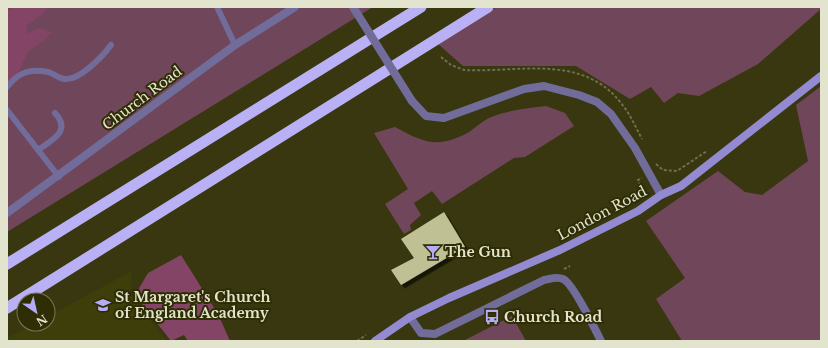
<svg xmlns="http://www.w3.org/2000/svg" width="828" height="348" font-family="'Libre Baskerville',serif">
<defs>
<filter id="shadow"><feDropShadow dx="3.5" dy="3.5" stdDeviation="0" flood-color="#0009"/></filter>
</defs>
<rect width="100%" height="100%" fill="#38370f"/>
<!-- built -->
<path fill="#3e3e0b" d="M132,271L130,295L167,341H7V338L33,324H48V316Z"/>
<!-- green -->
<g fill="#70465b">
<path d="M7,7H373L7,232Z"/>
<path d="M497,7H821V9L758,64L699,96L678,93L664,103L651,87L630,99L576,66H463L438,44Z"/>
<path d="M821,86V341H682L656,299L685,278L646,221L718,171L745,192L762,195L808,161L796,105Z"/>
<path d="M546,106L565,113L574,126L525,157L514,158L442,204L432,191L414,203L421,215L410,225L411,230L404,234L385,204L408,189L374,133L395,127C424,143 439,149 469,132C475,128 480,123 487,119C502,111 529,108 546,106Z"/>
<path d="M512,316L526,341H463Z"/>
</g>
<!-- forest -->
<g fill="#844465">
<path d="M16,7H48L44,13L26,26L28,34L38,28L52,32L43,41L28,52L14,81L7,88V11Z"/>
<path d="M181,255L218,314L230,341H188L184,335L171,341L135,295L148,273Z"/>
</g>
<!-- building -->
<path fill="#bfc195" filter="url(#shadow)" d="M444,212L465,247L401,285L391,270L414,258L401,239Z"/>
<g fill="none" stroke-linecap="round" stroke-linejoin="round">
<!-- path -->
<g stroke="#6f6f4d" stroke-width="2" stroke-dasharray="3 2" stroke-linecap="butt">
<path d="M441,57L451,65L464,70C520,73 585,52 624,107C631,116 636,128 642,139"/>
<path d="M656,164L663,170L677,171L707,151"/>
<path d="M622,207L635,198L641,187L638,180L642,178"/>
<path d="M564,269L570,266"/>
<path d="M357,341L366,335"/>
</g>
<!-- service -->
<g stroke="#716c9a" stroke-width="6">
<path d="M217,7L235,45"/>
<path d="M7,87C18,73 29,68 48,72C53,73 59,79 65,79C79,81 103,56 111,45"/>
<path d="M7,110L59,177"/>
<path d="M38,150C52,140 72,131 55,113"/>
</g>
<!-- minor -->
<g stroke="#716c9a" stroke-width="8">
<path d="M412,101L426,116L444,118L524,89L544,86L579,95L597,102L611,114L635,148L661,195"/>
<path d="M7,213L235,45L295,7"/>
<path d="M410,317L421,333L435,334L544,280C550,279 557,276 563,279C573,283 595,329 601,341"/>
</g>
<!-- secondary -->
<path stroke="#938ad2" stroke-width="8" d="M375,341L410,317L449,298L560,250L638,211L661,195L681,186L821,76"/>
<!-- trunk -->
<g stroke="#b9b0f6" stroke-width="11">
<path d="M7,264L421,7"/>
<path d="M7,308L488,7"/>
</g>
<!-- minor-bridge -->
<path stroke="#716c9a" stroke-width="8" d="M353,7L412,101"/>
</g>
<!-- icons -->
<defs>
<symbol id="bar-bare" viewBox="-9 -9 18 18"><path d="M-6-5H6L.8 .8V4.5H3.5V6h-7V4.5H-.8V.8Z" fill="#b5acf8" stroke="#2e2d04" stroke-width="2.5" paint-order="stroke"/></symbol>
<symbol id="school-bare" viewBox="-9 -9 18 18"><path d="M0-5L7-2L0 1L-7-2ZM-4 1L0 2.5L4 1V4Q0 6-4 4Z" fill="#b5acf8" stroke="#2e2d04" stroke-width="2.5" paint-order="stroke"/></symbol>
<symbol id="bus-bare" viewBox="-9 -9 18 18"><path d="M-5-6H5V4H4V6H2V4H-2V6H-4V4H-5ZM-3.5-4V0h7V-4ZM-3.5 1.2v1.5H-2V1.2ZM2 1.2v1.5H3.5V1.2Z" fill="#b5acf8" stroke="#2e2d04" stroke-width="2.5" paint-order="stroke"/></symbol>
</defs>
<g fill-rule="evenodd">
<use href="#bar-bare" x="422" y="241" width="22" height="22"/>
<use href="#school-bare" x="92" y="294" width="22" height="22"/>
<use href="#bus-bare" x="481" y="306" width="22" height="22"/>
</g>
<g text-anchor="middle" stroke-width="4" stroke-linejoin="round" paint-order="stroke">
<!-- street labels -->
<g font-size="14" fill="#e3e4ce" stroke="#2e2d04">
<text transform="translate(142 98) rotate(-37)" y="5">Church Road</text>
<text transform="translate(602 213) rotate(-28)" y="5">London Road</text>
</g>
<!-- poi labels -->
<g font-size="14" font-weight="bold" fill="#e3e4ce" stroke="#2e2d04" text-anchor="start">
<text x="445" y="257">The Gun</text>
<text x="115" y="302">St Margaret's Church<tspan x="115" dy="16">of England Academy</tspan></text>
<text x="504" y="322">Church Road</text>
</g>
</g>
<!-- border -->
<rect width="828" height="348" fill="none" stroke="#e3e4ce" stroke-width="16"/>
<!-- north arrow -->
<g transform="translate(36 312) rotate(146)"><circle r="19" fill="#2e2d04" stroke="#767655"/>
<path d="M0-3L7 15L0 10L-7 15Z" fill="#b5acf8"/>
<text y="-6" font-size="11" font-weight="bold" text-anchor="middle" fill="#e3e4ce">N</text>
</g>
</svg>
